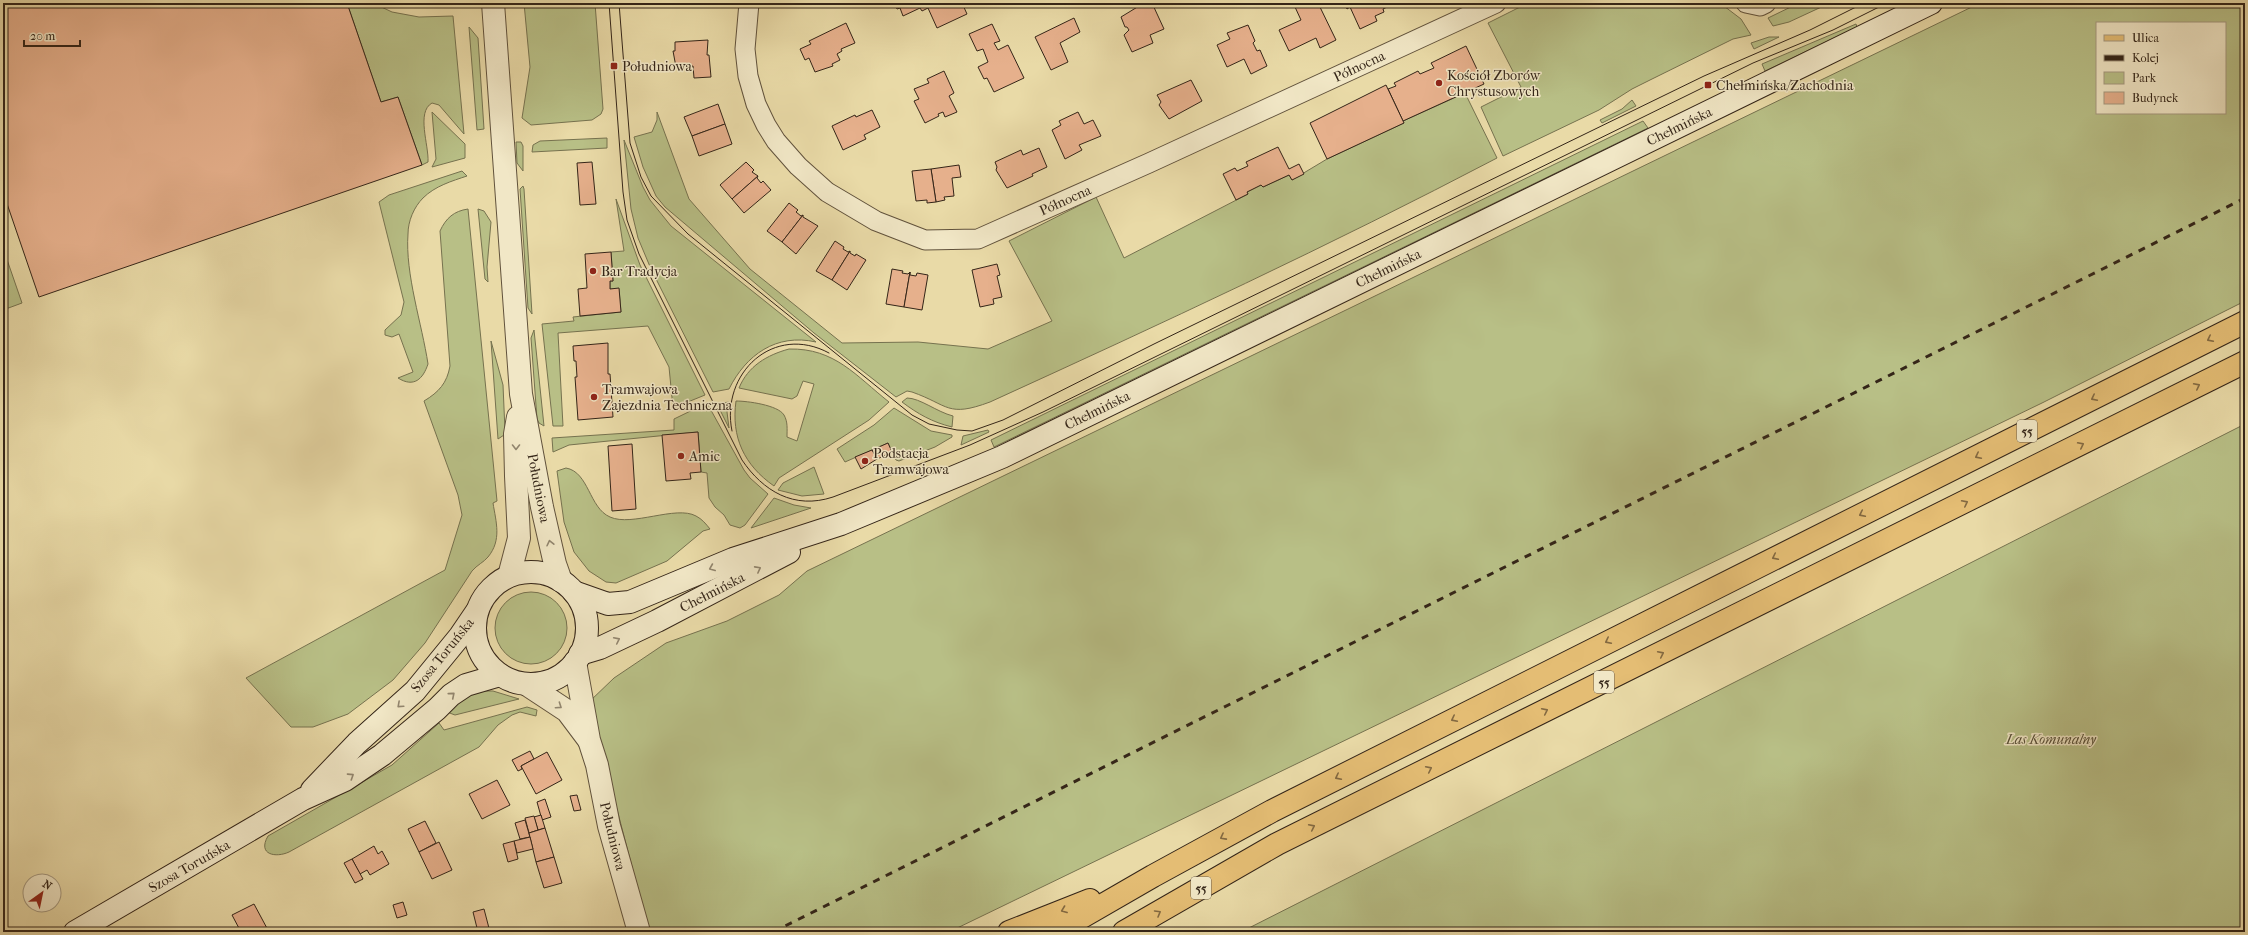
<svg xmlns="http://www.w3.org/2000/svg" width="2248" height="935" font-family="'IM FELL French Canon',serif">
<rect width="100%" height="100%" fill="#e9daa7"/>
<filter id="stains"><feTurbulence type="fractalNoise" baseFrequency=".005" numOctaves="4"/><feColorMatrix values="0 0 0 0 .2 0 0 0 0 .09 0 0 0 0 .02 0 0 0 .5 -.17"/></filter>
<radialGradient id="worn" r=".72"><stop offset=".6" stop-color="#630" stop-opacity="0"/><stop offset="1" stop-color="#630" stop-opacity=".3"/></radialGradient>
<!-- green -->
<g fill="#b8bf86" stroke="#76724f" fill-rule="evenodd">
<path d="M347,3H373L392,12L419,17L453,16L464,134L439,105L432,103C416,112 429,145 428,162L422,165L398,97L381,102Z"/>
<path d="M524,3H595L603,109L601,114L592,120L531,125L522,118L530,67Z"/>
<path d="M1528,3H1720L1741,19L1751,35L1733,39L1650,80L1632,89L1599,110L1503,156L1481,107L1521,87L1488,23Z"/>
<path d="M1799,3H1830L1789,22L1773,26L1768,18Z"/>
<path d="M1980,3H2245V301L2042,403L949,932H649L589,702L614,678L666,643L727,621L779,595L807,571ZM2097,23H2225V113H2097Z"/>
<path d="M1856,24L1857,27L1765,71L1762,64Z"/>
<path d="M469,27L478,38L484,129L477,130Z"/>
<path d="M1769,37H1779L1754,49L1751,43Z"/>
<path d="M1465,93L1497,158C1331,245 1161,324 990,402C947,418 949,405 912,392L907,391L896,397L814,333L665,207L656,196L643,167L634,137L652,132L657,120V112L689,199L750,269L842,343L918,342L988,349L1052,321L1009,241L1096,197L1124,258L1248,194L1247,192L1261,185L1263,187L1289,175L1292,180L1327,159L1404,123L1403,121Z"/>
<path d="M1632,100L1636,106L1602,123L1600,120L1622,109Z"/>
<path d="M432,112L465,144V158L432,167L436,159Z"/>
<path d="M1643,121L1648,128L994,447L991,440Z"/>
<path d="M607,138V148L532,152L533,145L540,141Z"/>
<path d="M624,140L643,187L650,200L671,226L816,342C776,333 746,355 729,389L713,392L651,269L638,238L631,209Z"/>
<path d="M516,142H521L523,146V171L517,163Z"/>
<path d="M462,171L467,176C452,181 435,186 423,198C414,207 408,221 408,234C405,274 422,324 428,364C423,379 414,388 398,378L413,372L399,334L392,337L385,335V330L401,315L404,302L379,202L389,195Z"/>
<path d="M523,186L524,189L532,314L528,308L520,189Z"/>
<path d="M616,199L640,265L705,395L673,408L669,367L648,326L558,333L563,426H553L542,324L574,321L573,317L621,312L619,289H610V281H613L611,252L624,251Z"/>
<path d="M468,209L497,501L493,503C496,522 502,540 488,557C484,562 477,565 472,571L425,643L393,680L348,714L313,727H291L246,678L445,570L462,515L458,495L424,401C439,392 447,383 450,366L440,231C446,218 454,211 468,209Z"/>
<path d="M478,209L484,211L491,222L487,267L488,282L485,279Z"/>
<path d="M3,248L22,303L3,310Z"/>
<path d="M534,330L544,426L539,423L537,419L531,338Z"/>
<path d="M491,341L503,385L505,431L504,435L498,439Z"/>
<path d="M789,349C835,348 856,376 889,402L869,420L779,478L774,486C744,465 731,437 736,401C747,401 778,405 784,415C788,422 787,429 787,437L797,441L814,384L803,381L797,396L792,399L739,388C748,366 767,355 789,349Z"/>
<path d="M907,398C920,398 937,412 953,416L952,427C932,422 918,414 902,402Z"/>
<path d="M729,402L727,412L729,428L717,404Z"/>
<path d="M707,403L744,470L750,478L768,494L745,525L740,528L730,525L724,515L715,507L709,498L707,473L701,472L698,432L569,445L553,452L552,438L674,430V419Z"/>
<path d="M894,408L931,431L952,435V437L935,447L899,461L896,460L888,443L845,462L837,449L874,425Z"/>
<path d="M2245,424V932H1241Z"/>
<path d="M988,430L989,432L961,445L963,436Z"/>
<path d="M814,467L824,494L802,496L778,490L783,483Z"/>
<path d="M566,468C589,472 589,508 610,517C632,527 676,505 696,516C702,519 706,524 710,529L703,531L667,561L616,583L606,582L589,571L574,552L564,522L557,471Z"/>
<path d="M774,498L794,505L811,508L751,528Z"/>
<circle cx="531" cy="628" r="36"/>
<path d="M483,691H493L519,699L455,715L447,712C458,702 468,694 483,691Z"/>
<path d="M527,707L537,710L536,716L520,712L512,715L498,725L479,747L289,852C276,858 257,855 268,836L392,765L439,723L444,730Z"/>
</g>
<!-- building -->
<g fill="#e6b08c" stroke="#342518">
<path d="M3,3H347L381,102L398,97L422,165L39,297L3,192Z"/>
<path d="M894,3H962L967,14L937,28L928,8L922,11L920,8L903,16L900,8L897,9Z"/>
<path d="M1152,3L1164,29L1150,35L1153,43L1132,52L1124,35L1129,30L1127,27H1125L1121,17L1139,6L1142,7Z"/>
<path d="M1303,3H1318L1336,40L1320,48L1316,38L1289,51L1279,30L1301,20L1295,7Z"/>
<path d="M1344,3H1395L1383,9L1384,12L1375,16L1377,21L1360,29L1350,7L1347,9Z"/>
<path d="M1074,18L1080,32L1060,43L1068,62L1051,70L1035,37Z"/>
<path d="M846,23L855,43L841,49L842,51L837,54L840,60L832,64L833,66L815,72L809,58L805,60L800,49L811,44L809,41Z"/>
<path d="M992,24L1000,41L994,43L998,50L1008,45L1024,78L994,92L987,78L984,79L978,67L988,62L983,49L977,51L969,34Z"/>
<path d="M1248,25L1255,41L1253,43L1257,51L1260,50L1267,66L1251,74L1244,59L1227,67L1217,45L1230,39L1227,33Z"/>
<path d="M708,40L707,55H709L711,77L694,78L693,66L676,67L673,51H675V42Z"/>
<path d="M1466,46L1484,84L1403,121L1388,89L1396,86L1394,83L1418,71L1420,74L1434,68L1431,63Z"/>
<path d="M944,71L954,93L949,96L957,112L945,117L943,112L938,114L939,116L925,123L914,101L919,99L914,89L929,83L927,79Z"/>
<path d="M1191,80L1202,101L1169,119L1159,105L1161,102L1157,95Z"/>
<path d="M1386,85L1404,123L1327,159L1310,123Z"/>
<path d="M718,104L725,124L692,136L684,117Z"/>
<path d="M872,110L880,127L864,135L866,139L843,150L832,126L855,115L856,117Z"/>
<path d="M1078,112L1084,124L1093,120L1101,136L1079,145L1082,150L1065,159L1052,130L1061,125L1059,121Z"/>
<path d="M725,124L732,144L699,156L692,136Z"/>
<path d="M1278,147L1289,169L1299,164L1304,174L1292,180L1289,175L1263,187L1261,185L1247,192L1248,194L1236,200L1223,174L1235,168L1237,171L1248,166L1246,162Z"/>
<path d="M1039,148L1047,167L1032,174L1033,176L1007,188L996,170L997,167L995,162L1021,150L1023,155Z"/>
<path d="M592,162L596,204L580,205L577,163Z"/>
<path d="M746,162L754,170L752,172L758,176L732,199L720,185Z"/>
<path d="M959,165L961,177L952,178L954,196L944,197L945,200L936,202L931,169Z"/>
<path d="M931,169L936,202L927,203V200L916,201L912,171Z"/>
<path d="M758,176L757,178L761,183L763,181L771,190L744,213L732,199Z"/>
<path d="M789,203L798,210L796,212L801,216L803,215L782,242L767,231Z"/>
<path d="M803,215V217L818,226L796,254L782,242Z"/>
<path d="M835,241L844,247L843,249L848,252L850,251L832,280L816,271Z"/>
<path d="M850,251V253L855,256L856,254L866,260L847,290L832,280Z"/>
<path d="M611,252L613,281H610V289L619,288L621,312L580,316L578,289L587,288L585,254Z"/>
<path d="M997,264L1000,275L997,276L1002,297L993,299L994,304L980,307L972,270Z"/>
<path d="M892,269L903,271L902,273L908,274L910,272L904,307L886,304Z"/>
<path d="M910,272V275L916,276L917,273L928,275L922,310L904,307Z"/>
<path d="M608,343V374H610L613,417L578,420L575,377H577L576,361H574L573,346Z"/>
<path d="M698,432L701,472L690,473L691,479L666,481L662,435Z"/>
<path d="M888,443L892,452L877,459L872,450Z"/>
<path d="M632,444L636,509L612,511L608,446Z"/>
<path d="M872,450L877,459L861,469L855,457Z"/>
<path d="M530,751L534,759L521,766L522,769L518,771L512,760Z"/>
<path d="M547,752L562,780L536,794L521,766Z"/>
<path d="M497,780L510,805L482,819L469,794Z"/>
<path d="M577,795L581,810L574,811L570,796Z"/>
<path d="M545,799L551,817L542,820L537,802Z"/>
<path d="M541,815L545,828L538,830L534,817Z"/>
<path d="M534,816L538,830L529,833L525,818Z"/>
<path d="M525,820L530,837L520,839L515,823Z"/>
<path d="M425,821L436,843L419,852L408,829Z"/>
<path d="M545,828L554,857L536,862L529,833Z"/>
<path d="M530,837L533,849L517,853L514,841Z"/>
<path d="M514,841L518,859L508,862L503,844Z"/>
<path d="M439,842L452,870L432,879L419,852Z"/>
<path d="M374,846L378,854L382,851L389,864L370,875L367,870L360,874L352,859Z"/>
<path d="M554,857L562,883L544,888L536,862Z"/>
<path d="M352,859L363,879L355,883L344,863Z"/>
<path d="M403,902L407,915L397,918L393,905Z"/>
<path d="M254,904L269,932H241L232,915Z"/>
<path d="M484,909L490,932H478L473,912Z"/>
</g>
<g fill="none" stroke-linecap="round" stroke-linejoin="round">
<defs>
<g id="minor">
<path d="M749,3L745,49L748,76L756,104L766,125L776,141L798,166L827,192L876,221L925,240L978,239L1149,163L1496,3"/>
<path d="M1746,3L1760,6L1766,3"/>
</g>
<g id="tertiary">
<path d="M493,3L521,394L542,507L555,564L561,581"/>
<path d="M509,576L519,538L516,476L515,434L518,417"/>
<path d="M575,662L589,740L597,765L609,826L639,932"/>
<path d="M526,684L567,711L588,739"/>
</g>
<g id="secondary">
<circle cx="531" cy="628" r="56"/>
<path d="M574,592L608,604L630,602L733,559L841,524L1002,457L1931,3"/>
<path d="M580,654L600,648L657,621L789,552"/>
<path d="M312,790L357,743L415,691L460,636L477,611"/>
<path d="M75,932L303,799L345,780L382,755L437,709L451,695L466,685L500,675"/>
</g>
<g id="primary">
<path d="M1009,932L1090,900"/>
<path d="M1056,932L1153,876L1272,811L2245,322"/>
<path d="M1124,932L1277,844L2245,362"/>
</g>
</defs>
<!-- minor casing -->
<use href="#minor" stroke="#61523c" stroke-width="21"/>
<!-- tertiary casing -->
<use href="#tertiary" stroke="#61523c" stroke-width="24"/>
<!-- secondary casing -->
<use href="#secondary" stroke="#342518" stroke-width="24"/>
<!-- primary casing -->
<use href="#primary" stroke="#342518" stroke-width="24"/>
<!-- minor -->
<use href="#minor" stroke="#f1e7c6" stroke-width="19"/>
<!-- tertiary -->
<use href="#tertiary" stroke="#f1e7c6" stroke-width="22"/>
<!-- secondary -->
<use href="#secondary" stroke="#f1e7c6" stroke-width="22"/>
<!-- primary -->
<use href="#primary" stroke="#e4bd74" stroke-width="22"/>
<!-- tram -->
<g stroke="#342518" stroke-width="1">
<path d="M609,3L623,192L627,220L639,254L742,460C763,491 794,510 833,497L970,445L1043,412L1753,63L1833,30L1887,3"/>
<path d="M619,3L630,143L641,177L651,196L688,234L912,415L929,424L957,430L972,431L1003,420L1154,344L1704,76L1810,30L1864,3"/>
<path d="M732,431C720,373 774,323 829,353"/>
</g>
<!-- rail -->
<path stroke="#342518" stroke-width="3" stroke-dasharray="7 7" stroke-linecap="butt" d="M773,932L2245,198"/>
</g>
<!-- one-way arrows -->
<defs><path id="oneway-chevron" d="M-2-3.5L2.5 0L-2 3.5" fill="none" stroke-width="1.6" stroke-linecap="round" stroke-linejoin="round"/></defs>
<g stroke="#836941">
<use href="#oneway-chevron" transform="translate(2210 339) rotate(153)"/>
<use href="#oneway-chevron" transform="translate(2197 386) rotate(-27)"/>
<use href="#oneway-chevron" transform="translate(2094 398) rotate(153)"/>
<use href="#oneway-chevron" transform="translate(2081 445) rotate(-27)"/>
<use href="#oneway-chevron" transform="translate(1978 456) rotate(153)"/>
<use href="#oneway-chevron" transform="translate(1965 503) rotate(-27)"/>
<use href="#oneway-chevron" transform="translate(1862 514) rotate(154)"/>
<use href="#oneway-chevron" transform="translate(1775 557) rotate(154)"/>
<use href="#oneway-chevron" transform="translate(1608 641) rotate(153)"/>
<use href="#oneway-chevron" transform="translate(1661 654) rotate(-26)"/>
<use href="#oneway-chevron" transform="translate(1545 711) rotate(-26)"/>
<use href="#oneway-chevron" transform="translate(1454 719) rotate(153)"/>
<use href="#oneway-chevron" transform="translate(1429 769) rotate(-26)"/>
<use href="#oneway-chevron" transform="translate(1338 777) rotate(153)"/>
<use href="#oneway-chevron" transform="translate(1312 827) rotate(-26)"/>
<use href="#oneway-chevron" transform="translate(1223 837) rotate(152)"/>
<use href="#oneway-chevron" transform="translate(1064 910) rotate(159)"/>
<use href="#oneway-chevron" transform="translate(1158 913) rotate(-30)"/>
</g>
<g stroke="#92866f">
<use href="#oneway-chevron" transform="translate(516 447) rotate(90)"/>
<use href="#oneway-chevron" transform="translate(550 543) rotate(-103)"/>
<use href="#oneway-chevron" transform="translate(712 568) rotate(157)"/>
<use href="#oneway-chevron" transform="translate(758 569) rotate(-28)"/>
<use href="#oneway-chevron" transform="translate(617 640) rotate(-26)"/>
<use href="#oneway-chevron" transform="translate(452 695) rotate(-40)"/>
<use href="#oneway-chevron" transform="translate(400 705) rotate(138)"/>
<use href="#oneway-chevron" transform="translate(559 706) rotate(34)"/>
<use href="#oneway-chevron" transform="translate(351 776) rotate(-33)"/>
</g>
<!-- markers -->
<g fill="#8f2418" stroke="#f1e7c6" stroke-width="1.5">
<rect x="610" y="62" width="8" height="8" rx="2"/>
<circle cx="1439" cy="83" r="4"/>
<rect x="1704" y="81" width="8" height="8" rx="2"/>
<circle cx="593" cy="271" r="4"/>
<circle cx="594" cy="397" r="4"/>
<circle cx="681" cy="456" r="4"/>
<circle cx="865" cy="461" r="4"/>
</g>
<g text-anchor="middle" stroke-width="3" stroke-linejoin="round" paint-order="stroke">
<!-- shield labels -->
<g fill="#f1e7c6" stroke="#6d5f4c" stroke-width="1">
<rect x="2017" y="420" width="20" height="22" rx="3"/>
<rect x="1594" y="671" width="20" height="22" rx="3"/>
<rect x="1191" y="877" width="20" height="22" rx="3"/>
</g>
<g font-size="13" font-weight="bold" fill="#342518">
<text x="2027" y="436">55</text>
<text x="1604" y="687">55</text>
<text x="1201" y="893">55</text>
</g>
<!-- poi labels -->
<g font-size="14" fill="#342518" stroke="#f1e7c6" text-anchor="start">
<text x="622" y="71">Południowa</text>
<text x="1447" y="80">Kościół Zborów<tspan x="1447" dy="16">Chrystusowych</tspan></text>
<text x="1716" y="90">Chełmińska/Zachodnia</text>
<text x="601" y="276">Bar Tradycja</text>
<text x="602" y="394">Tramwajowa<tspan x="602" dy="16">Zajezdnia Techniczna</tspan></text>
<text x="873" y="458">Podstacja<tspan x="873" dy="16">Tramwajowa</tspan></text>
<text x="689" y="461">Amic</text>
</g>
<!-- street labels -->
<g font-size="14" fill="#342518" stroke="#f1e7c6">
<text transform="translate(1359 66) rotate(-25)" y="5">Północna</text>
<text transform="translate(1679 126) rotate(-26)" y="5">Chełmińska</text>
<text transform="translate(1065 200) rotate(-24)" y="5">Północna</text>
<text transform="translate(1388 268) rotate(-26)" y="5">Chełmińska</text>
<text transform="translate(1097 410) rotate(-26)" y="5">Chełmińska</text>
<text transform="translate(539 488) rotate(79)" y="5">Południowa</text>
<text transform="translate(712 592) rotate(-27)" y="5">Chełmińska</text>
<text transform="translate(442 655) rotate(-51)" y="5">Szosa Toruńska</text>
<text transform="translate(613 836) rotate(76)" y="5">Południowa</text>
<text transform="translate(189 866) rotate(-30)" y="5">Szosa Toruńska</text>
</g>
<!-- park labels -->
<g font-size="14" font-style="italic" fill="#554c34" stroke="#f1e7c6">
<text x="2051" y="744">Las Komunalny</text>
</g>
</g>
<!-- margin -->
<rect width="2248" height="935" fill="none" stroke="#e9daa7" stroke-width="16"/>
<rect x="4" y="4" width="2240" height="927" fill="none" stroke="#342518" stroke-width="2"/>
<rect x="8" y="8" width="2232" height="919" fill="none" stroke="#342518"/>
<!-- legend -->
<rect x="2096" y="22" width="130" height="92" fill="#f1e7c6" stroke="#a59980"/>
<rect x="2104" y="35" width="20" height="6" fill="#e4bd74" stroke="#a59980"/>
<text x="2132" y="42" font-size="12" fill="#342518">Ulica</text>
<rect x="2104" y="55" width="20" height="6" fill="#342518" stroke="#a59980"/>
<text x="2132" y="62" font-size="12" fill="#342518">Kolej</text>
<rect x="2104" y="72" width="20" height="12" fill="#b8bf86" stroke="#a59980"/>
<text x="2132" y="82" font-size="12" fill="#342518">Park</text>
<rect x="2104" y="92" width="20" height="12" fill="#e6b08c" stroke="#a59980"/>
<text x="2132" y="102" font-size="12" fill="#342518">Budynek</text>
<!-- north arrow -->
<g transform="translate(42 893) rotate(33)"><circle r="19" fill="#f1e7c6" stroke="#a59980"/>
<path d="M0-3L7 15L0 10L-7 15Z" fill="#8f2418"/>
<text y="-6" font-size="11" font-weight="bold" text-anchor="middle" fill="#342518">N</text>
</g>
<!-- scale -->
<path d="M24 40v6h56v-6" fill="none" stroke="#342518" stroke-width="2"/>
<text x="30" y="40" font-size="12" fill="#342518" stroke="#f1e7c6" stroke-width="3" paint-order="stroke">20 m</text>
<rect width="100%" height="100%" filter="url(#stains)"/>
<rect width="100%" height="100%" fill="url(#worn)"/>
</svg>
